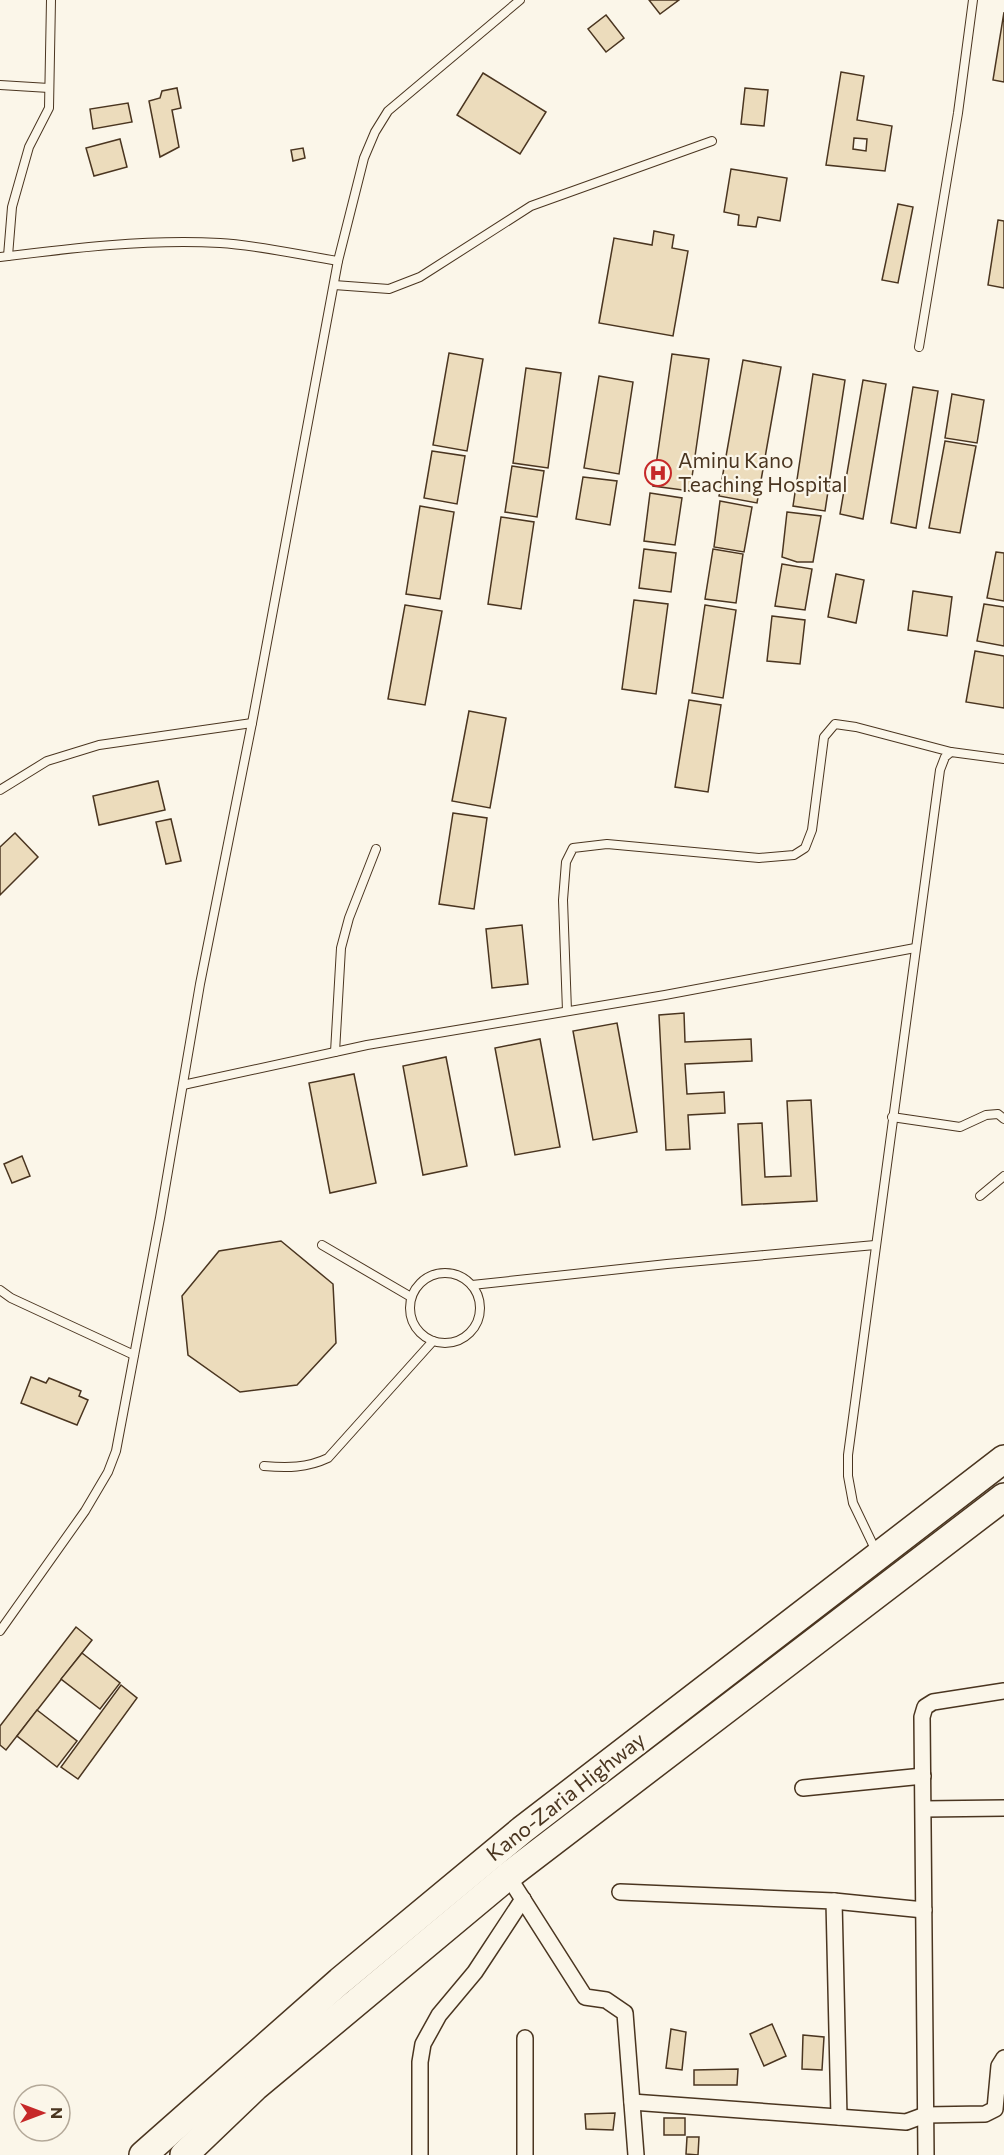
<svg xmlns="http://www.w3.org/2000/svg" width="1004" height="2155" font-family="Commissioner,sans-serif">
<rect width="100%" height="100%" fill="#fbf6e9"/>
<!-- building -->
<g fill="#ecdcbc" stroke="#4a3520" stroke-width="1.5" fill-rule="evenodd">
<path d="M649,0H679L660,14Z"/>
<path d="M1004,12V82L993,80Z"/>
<path d="M606,15L624,38L606,52L588,29Z"/>
<path d="M841,72L864,76L857,120L892,126L885,171L826,165ZM854,138L867,139L866,151L853,149Z"/>
<path d="M483,73L546,112L520,154L457,115Z"/>
<path d="M177,88L181,108L172,110L179,147L160,157L149,101L160,98L162,91Z"/>
<path d="M745,88L768,90L764,126L741,124Z"/>
<path d="M128,103L132,122L93,129L90,109Z"/>
<path d="M120,139L127,167L94,176L86,148Z"/>
<path d="M303,148L305,158L293,161L291,150Z"/>
<path d="M731,169L787,178L780,221L758,217L756,227L738,225L739,215L724,212Z"/>
<path d="M898,204L913,207L898,283L882,280Z"/>
<path d="M998,220L1004,221V288L988,285Z"/>
<path d="M654,231L674,235L672,248L688,251L673,336L599,323L614,238L652,245Z"/>
<path d="M449,353L483,359L467,451L433,445Z"/>
<path d="M672,354L709,359L690,491L653,486Z"/>
<path d="M743,360L781,367L757,503L719,496Z"/>
<path d="M526,368L561,373L548,468L513,463Z"/>
<path d="M813,374L845,380L825,511L793,506Z"/>
<path d="M599,376L633,382L619,474L584,468Z"/>
<path d="M863,380L886,384L863,519L840,514Z"/>
<path d="M913,387L938,391L916,528L891,523Z"/>
<path d="M952,394L984,400L977,443L945,438Z"/>
<path d="M945,441L976,446L960,533L929,528Z"/>
<path d="M432,451L465,456L457,504L424,498Z"/>
<path d="M512,466L544,471L537,517L505,512Z"/>
<path d="M583,477L617,481L610,525L576,519Z"/>
<path d="M650,493L682,498L675,545L644,541Z"/>
<path d="M720,501L752,507L744,552L714,547Z"/>
<path d="M420,506L454,512L440,599L406,594Z"/>
<path d="M787,512L821,516L813,562H797L782,557Z"/>
<path d="M501,517L534,522L521,609L488,604Z"/>
<path d="M644,549L676,553L671,592L639,588Z"/>
<path d="M713,549L743,554L736,603L705,599Z"/>
<path d="M996,552L1004,553V601L987,598Z"/>
<path d="M782,564L812,569L805,610L775,606Z"/>
<path d="M836,574L864,580L856,623L828,617Z"/>
<path d="M913,591L952,597L947,636L908,630Z"/>
<path d="M634,600L668,604L656,694L622,689Z"/>
<path d="M984,604L1004,607V646L977,641Z"/>
<path d="M405,605L442,611L425,705L388,699Z"/>
<path d="M705,605L736,610L723,698L692,693Z"/>
<path d="M772,616L805,620L800,664L767,661Z"/>
<path d="M975,651L1004,656V708L966,702Z"/>
<path d="M689,700L721,705L708,792L675,787Z"/>
<path d="M469,711L506,718L490,808L452,801Z"/>
<path d="M158,781L165,810L99,825L93,796Z"/>
<path d="M453,813L487,818L474,909L439,904Z"/>
<path d="M171,819L181,861L166,864L156,822Z"/>
<path d="M15,833L38,857L0,895V847Z"/>
<path d="M522,925L528,984L492,988L486,929Z"/>
<path d="M684,1013L685,1042L751,1039L752,1061L685,1064L687,1094L724,1092L725,1113L688,1115L690,1149L666,1150L659,1015Z"/>
<path d="M617,1023L637,1132L593,1140L573,1031Z"/>
<path d="M540,1039L560,1147L515,1155L495,1048Z"/>
<path d="M446,1057L467,1166L423,1175L403,1066Z"/>
<path d="M354,1074L376,1183L330,1193L309,1083Z"/>
<path d="M811,1100L817,1201L742,1205L738,1124L762,1123L765,1177L791,1176L787,1101Z"/>
<path d="M22,1156L30,1176L12,1183L4,1164Z"/>
<path d="M281,1241L333,1284L336,1343L297,1385L240,1392L188,1355L182,1296L219,1251Z"/>
<path d="M31,1377L46,1383L49,1378L81,1391L79,1396L88,1400L77,1425L21,1403Z"/>
<path d="M76,1627L92,1640L6,1750L0,1745V1726Z"/>
<path d="M82,1653L120,1683L100,1709L61,1679Z"/>
<path d="M121,1685L137,1698L78,1779L61,1767Z"/>
<path d="M37,1710L77,1741L57,1767L17,1736Z"/>
<path d="M772,2024L786,2056L764,2066L750,2034Z"/>
<path d="M671,2029L686,2032L682,2070L666,2068Z"/>
<path d="M803,2035L824,2037L822,2070L802,2069Z"/>
<path d="M738,2069L737,2085H694V2070Z"/>
<path d="M615,2113L613,2130L586,2129L585,2114Z"/>
<rect x="664" y="2118" width="21" height="17"/>
<path d="M687,2137H699L698,2155L686,2154Z"/>
</g>
<g fill="none" stroke-linecap="round" stroke-linejoin="round">
<defs>
<g id="lane">
<path d="M0,85L49,88"/>
<path d="M8,256L12,207L29,147L49,108L51,0"/>
<path d="M0,257C73,248 146,239 220,243C257,245 300,255 338,261"/>
<path d="M334,285L389,289L420,277L531,206L712,141"/>
<path d="M919,347L958,113L973,0"/>
<path d="M0,790L47,761L99,745L252,723"/>
<path d="M567,1011L563,900L566,862L573,848L607,844L759,858L794,855L805,848L812,830L824,737L835,724L856,727L951,752"/>
<path d="M335,1052L341,948L349,918L376,849"/>
<path d="M183,1085L367,1045L665,995L915,948"/>
<path d="M892,1117L960,1127L986,1115L998,1114L1004,1119"/>
<path d="M980,1196L1004,1176"/>
<path d="M322,1245L411,1297"/>
<circle cx="445" cy="1308" r="35"/>
<path d="M472,1285L667,1264L875,1245"/>
<path d="M0,1290L11,1298L134,1355"/>
<path d="M264,1466C287,1468 307,1468 328,1458L433,1341"/>
<path d="M876,1551L853,1503L848,1476V1455L940,770L945,757L951,752L1004,759"/>
<path d="M0,1631L85,1511L108,1472L116,1451L160,1218L200,984L252,723L338,261L364,158L375,132L388,111L520,0"/>
</g>
<g id="street">
<path d="M803,1788L923,1776"/>
<path d="M924,1809L1004,1808"/>
<path d="M508,1876L585,1997L606,2000L625,2013L636,2155"/>
<path d="M620,1892L834,1901L839,2117"/>
<path d="M834,1901L924,1910"/>
<path d="M525,2038V2155"/>
<path d="M632,2102L906,2122L925,2115L985,2114L995,2109L999,2066L1004,2058"/>
<path d="M420,2155V2062L423,2044L439,2015L475,1972L523,1899"/>
<path d="M926,2155L922,1717L925,1707L933,1702L1004,1691"/>
</g>
<g id="highway">
<path d="M143,2155L340,1981L522,1830L1004,1459"/>
<path d="M184,2155L255,2087L508,1876L1004,1497"/>
</g>
</defs>
<!-- lane casing -->
<use href="#lane" stroke="#4a3520" stroke-width="10"/>
<!-- street casing -->
<use href="#street" stroke="#4a3520" stroke-width="18"/>
<!-- highway casing -->
<use href="#highway" stroke="#4a3520" stroke-width="30"/>
<!-- lane -->
<use href="#lane" stroke="#fbf6e9" stroke-width="8"/>
<!-- street -->
<use href="#street" stroke="#fbf6e9" stroke-width="15"/>
<!-- highway -->
<use href="#highway" stroke="#fbf6e9" stroke-width="27"/>
</g>
<!-- icons -->
<defs>
<symbol id="hospital-ring" viewBox="-11 -11 22 22"><circle r="9.5" fill="#fbf6e9" stroke="#c62828" stroke-width="1.5"/><path d="M-5-5h3v3.5h4V-5h3V5h-3V1.5h-4V5h-3Z" fill="#c62828"/></symbol>
</defs>
<g fill-rule="evenodd">
<use href="#hospital-ring" x="643" y="458" width="30" height="30"/>
</g>
<g text-anchor="middle" stroke-width="4.5" stroke-linejoin="round" paint-order="stroke">
<!-- poi labels -->
<g font-size="21" fill="#4a3520" stroke="#fbf6e9" text-anchor="start">
<text x="678" y="468">Aminu Kano<tspan x="678" dy="24">Teaching Hospital</tspan></text>
</g>
<!-- street labels -->
<g font-size="21" fill="#4a3520" stroke="#fbf6e9">
<text transform="translate(566 1797) rotate(-38)" y="7">Kano-Zaria Highway</text>
</g>
</g>
<!-- north arrow -->
<g transform="translate(42 2113) rotate(90)"><circle r="28" fill="#fbf6e9" stroke="#b4a999" stroke-width="1.5"/>
<path d="M0-4.5L10 22L0 15L-10 22Z" fill="#c62828"/>
<text y="-9" font-size="16" font-weight="bold" text-anchor="middle" fill="#4a3520">N</text>
</g>
</svg>
